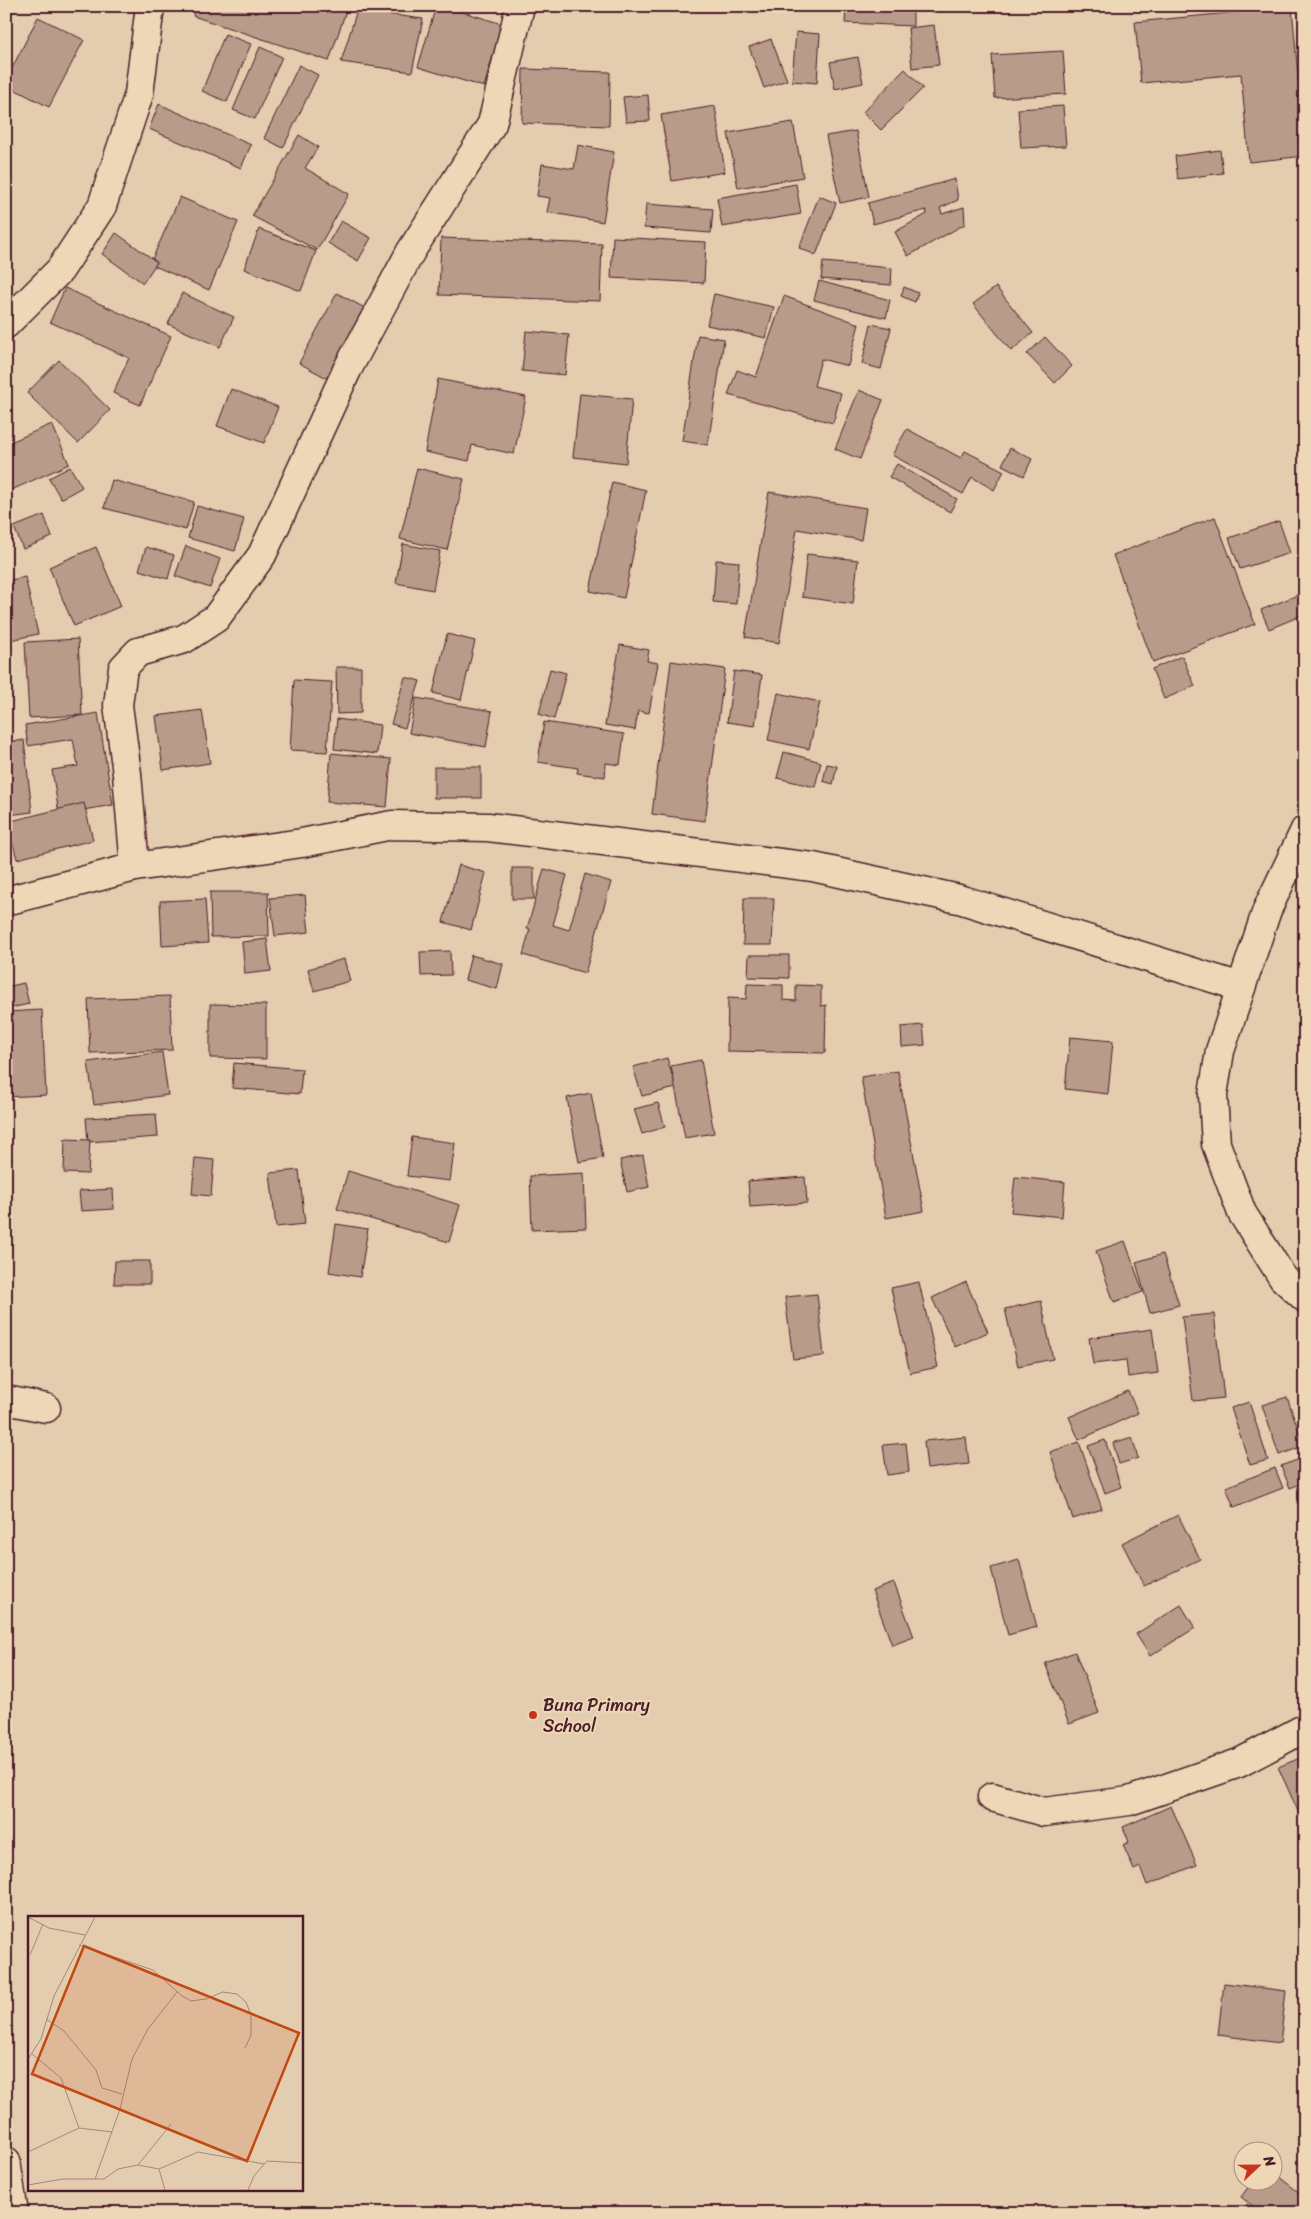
<svg xmlns="http://www.w3.org/2000/svg" width="1311" height="2219" font-family="Sriracha,sans-serif">
<rect width="100%" height="100%" fill="#e4ccaf"/>
<filter id="ink" filterUnits="userSpaceOnUse"><feTurbulence type="fractalNoise" baseFrequency=".02" numOctaves="2"/><feDisplacementMap in="SourceGraphic" scale="10" xChannelSelector="R" yChannelSelector="G"/><feConvolveMatrix kernelMatrix="1 2 1 2 8 2 1 2 1" color-interpolation-filters="sRGB"/></filter>
<g filter="url(#ink)">
<!-- building -->
<g fill="#b99b8a" stroke="#4a1f2b">
<path d="M196,6H342L347,8L329,61L193,16Z"/>
<path d="M436,6H444L502,24L484,87L418,67Z"/>
<path d="M846,6H913V26L845,23Z"/>
<path d="M1292,7L1305,156L1249,162L1241,74L1141,83L1135,22Z"/>
<path d="M357,10L423,19L412,72L341,62Z"/>
<path d="M38,17L84,40L49,107L6,85V80Z"/>
<path d="M934,25L939,65L912,68L908,28Z"/>
<path d="M796,32L820,34L817,83L792,81Z"/>
<path d="M225,34L251,44L227,102L202,91Z"/>
<path d="M771,39L787,80L764,88L749,47Z"/>
<path d="M260,47L282,57L255,119L233,110Z"/>
<path d="M1063,51L1066,94L995,98L992,55Z"/>
<path d="M858,57L863,83L835,89L830,62Z"/>
<path d="M299,65L318,75L283,148L264,138Z"/>
<path d="M523,69L610,72L609,126L522,123Z"/>
<path d="M905,69L923,88L881,130L863,112Z"/>
<path d="M648,95L650,121L626,122L623,97Z"/>
<path d="M159,104L251,145L241,168L149,129Z"/>
<path d="M715,106L725,172L672,181L661,115Z"/>
<path d="M1063,106L1066,146L1021,148L1018,109Z"/>
<path d="M793,122L803,177L738,188L728,133Z"/>
<path d="M856,131L869,197L840,203L826,136Z"/>
<path d="M299,135L318,147L305,168L349,194L317,250L252,216Z"/>
<path d="M578,145L614,152L603,222L547,212L550,198L537,196L542,164L574,169Z"/>
<path d="M1220,150L1223,173L1178,179L1175,156Z"/>
<path d="M955,179L958,200L940,208L942,214L964,207L965,224L908,256L895,232L927,214L926,210L873,224L868,203Z"/>
<path d="M796,184L801,214L722,227L717,198Z"/>
<path d="M819,196L836,203L816,255L799,248Z"/>
<path d="M180,197L238,222L209,290L150,264Z"/>
<path d="M646,204L713,209L711,233L644,228Z"/>
<path d="M341,221L371,238L358,261L328,243Z"/>
<path d="M259,229L316,251L301,291L244,269Z"/>
<path d="M116,233L157,262L143,283L102,254Z"/>
<path d="M613,237L706,242L704,283L611,278Z"/>
<path d="M441,238L602,244L600,301L439,295Z"/>
<path d="M823,262L892,268L891,285L821,279Z"/>
<path d="M819,281L890,300L886,318L814,300Z"/>
<path d="M904,287L918,293L915,302L901,296Z"/>
<path d="M996,287L1033,333L1011,351L973,304Z"/>
<path d="M65,288L171,336L140,405L113,393L129,358L50,322Z"/>
<path d="M182,293L234,317L220,347L168,324Z"/>
<path d="M337,293L374,313L336,383L299,363Z"/>
<path d="M714,294L774,307L766,338L707,325Z"/>
<path d="M784,296L859,324L848,366L821,359L814,386L841,393L833,423L728,395L737,370L756,377Z"/>
<path d="M871,324L891,328L881,369L862,364Z"/>
<path d="M526,331L569,335L565,375L522,371Z"/>
<path d="M698,335L724,339L708,445L682,441Z"/>
<path d="M1045,337L1072,366L1055,383L1027,354Z"/>
<path d="M59,360L110,410L78,443L27,393Z"/>
<path d="M438,379L526,397L514,454L472,445L469,461L425,452Z"/>
<path d="M231,389L278,407L264,443L217,426Z"/>
<path d="M859,390L883,400L860,459L835,449Z"/>
<path d="M580,394L632,399L626,463L573,457Z"/>
<path d="M52,424L69,464L7,492L6,444Z"/>
<path d="M907,429L961,458L965,451L1004,471L994,490L972,477L963,494L892,455Z"/>
<path d="M1010,448L1032,459L1024,476L1002,465Z"/>
<path d="M897,464L957,499L950,512L889,477Z"/>
<path d="M70,467L82,487L61,499L49,478Z"/>
<path d="M417,468L464,479L447,550L400,539Z"/>
<path d="M112,480L194,502L186,530L104,508Z"/>
<path d="M612,482L646,490L624,598L590,591Z"/>
<path d="M769,492L866,508L861,540L797,529L779,643L745,637Z"/>
<path d="M197,506L244,519L235,551L188,538Z"/>
<path d="M44,515L52,537L23,549L14,527Z"/>
<path d="M1215,517L1255,624L1153,662L1113,555Z"/>
<path d="M1279,521L1290,553L1240,569L1229,538Z"/>
<path d="M403,544L440,551L433,590L396,583Z"/>
<path d="M186,546L220,559L210,588L175,576Z"/>
<path d="M96,547L121,606L74,626L49,567Z"/>
<path d="M146,547L174,555L168,579L139,570Z"/>
<path d="M807,554L858,560L853,604L802,597Z"/>
<path d="M716,560L739,562L736,604L713,602Z"/>
<path d="M25,577L38,634L6,641V581Z"/>
<path d="M1300,594L1305,606V614L1269,629L1261,610Z"/>
<path d="M447,634L475,641L461,700L433,693Z"/>
<path d="M78,639L82,715L29,718L25,642Z"/>
<path d="M620,645L649,650L647,661L658,663L649,713L638,711L635,730L605,725Z"/>
<path d="M1182,656L1195,686L1164,699L1152,669Z"/>
<path d="M671,661L725,669L705,821L652,814Z"/>
<path d="M336,667H361V713L337,714Z"/>
<path d="M550,669L566,673L554,719L539,714Z"/>
<path d="M734,671L762,675L755,726L727,722Z"/>
<path d="M405,677L420,681L405,728L391,724Z"/>
<path d="M294,680L332,682L327,752L290,750Z"/>
<path d="M778,693L820,702L809,749L768,740Z"/>
<path d="M416,698L492,711L486,747L409,733Z"/>
<path d="M202,710L210,763L163,770L156,716Z"/>
<path d="M98,713L113,805L59,814L52,770L78,766L73,739L28,746L25,725Z"/>
<path d="M337,719L380,725L377,754L334,749Z"/>
<path d="M544,722L624,734L620,765L606,763L605,777L577,773L578,768L538,762Z"/>
<path d="M24,740L32,812L9,815L6,788V743Z"/>
<path d="M784,752L821,762L815,787L777,778Z"/>
<path d="M331,753L391,759L387,807L327,802Z"/>
<path d="M827,764L837,766L833,784L823,781Z"/>
<rect x="434" y="767" width="47" height="31"/>
<path d="M84,803L93,840L17,859L7,822Z"/>
<path d="M459,865L486,873L471,930L443,922Z"/>
<rect x="512" y="868" width="22" height="31"/>
<path d="M544,869L567,875L553,925L569,930L585,874L611,882L585,973L523,955L530,929H527Z"/>
<path d="M210,892H268L269,936L211,937Z"/>
<path d="M305,895L309,932L275,936L270,898Z"/>
<path d="M744,898H774L772,945H743Z"/>
<path d="M205,899L208,943L162,946L160,901Z"/>
<path d="M267,939L271,971L245,974L242,942Z"/>
<path d="M450,951L451,975L421,976L420,952Z"/>
<path d="M471,955L503,964L497,989L465,980Z"/>
<path d="M749,955H789V978L748,977Z"/>
<path d="M344,959L350,981L314,991L308,969Z"/>
<path d="M24,983L29,1004L6,1009V987Z"/>
<path d="M747,984L783,985V1000L796,1001V985L821,986V1006L826,1005L825,1053L727,1051L728,998L746,999Z"/>
<path d="M170,996L172,1050L90,1053L88,999Z"/>
<path d="M210,1004L266,1005V1059L210,1058Z"/>
<path d="M42,1010L46,1095L6,1097V1012Z"/>
<path d="M923,1025L925,1045L902,1047L901,1027Z"/>
<path d="M1070,1037L1113,1041L1108,1094L1065,1089Z"/>
<path d="M162,1052L168,1095L94,1105L88,1062Z"/>
<path d="M667,1058L676,1088L642,1096L633,1067Z"/>
<path d="M701,1060L714,1133L685,1138L671,1066Z"/>
<path d="M234,1063L302,1069L300,1094L232,1088Z"/>
<path d="M898,1071L924,1211L886,1218L861,1077Z"/>
<path d="M591,1093L603,1158L579,1162L567,1098Z"/>
<path d="M658,1103L665,1127L642,1134L634,1109Z"/>
<path d="M156,1114L158,1137L88,1142L86,1118Z"/>
<path d="M412,1137L455,1143L450,1181L407,1176Z"/>
<path d="M65,1139L90,1140L88,1174L64,1173Z"/>
<path d="M643,1155L649,1187L627,1192L620,1160Z"/>
<path d="M195,1158L214,1160L211,1196L192,1194Z"/>
<path d="M299,1170L305,1224L276,1227L270,1173Z"/>
<path d="M348,1171L460,1205L449,1242L337,1209Z"/>
<path d="M584,1173L586,1228L532,1230L530,1176Z"/>
<path d="M805,1177L807,1203L750,1207L748,1181Z"/>
<path d="M1015,1177L1065,1182L1062,1217L1011,1212Z"/>
<path d="M113,1189L114,1209L81,1211L79,1191Z"/>
<path d="M336,1224L368,1229L360,1277L329,1272Z"/>
<path d="M1125,1241L1143,1292L1114,1302L1096,1251Z"/>
<path d="M1163,1254L1179,1305L1150,1313L1136,1262Z"/>
<path d="M115,1261H150V1284H114Z"/>
<path d="M919,1282L938,1367L910,1373L891,1288Z"/>
<path d="M966,1282L988,1332L955,1347L932,1298Z"/>
<path d="M817,1294L824,1356L793,1359L785,1297Z"/>
<path d="M1041,1301L1053,1359L1018,1366L1005,1309Z"/>
<path d="M1214,1314L1224,1398L1193,1401L1182,1317Z"/>
<path d="M1152,1329L1158,1373L1128,1377L1126,1360L1093,1364L1089,1338Z"/>
<path d="M1128,1391L1138,1413L1079,1440L1069,1417Z"/>
<path d="M1287,1397L1304,1446L1279,1455L1262,1405Z"/>
<path d="M1249,1402L1268,1460L1250,1465L1231,1408Z"/>
<path d="M966,1437L969,1464L927,1469L924,1441Z"/>
<path d="M1132,1437L1138,1458L1119,1464L1113,1443Z"/>
<path d="M1105,1440L1121,1487L1105,1493L1088,1446Z"/>
<path d="M1079,1442L1102,1509L1073,1519L1050,1452Z"/>
<path d="M906,1443L909,1472L887,1475L883,1445Z"/>
<path d="M1305,1457V1482L1290,1488L1281,1466Z"/>
<path d="M1275,1468L1283,1488L1234,1507L1226,1487Z"/>
<path d="M1178,1515L1200,1559L1144,1586L1122,1543Z"/>
<path d="M1019,1560L1037,1627L1008,1635L991,1568Z"/>
<path d="M894,1583L914,1637L892,1645L872,1591Z"/>
<path d="M1181,1605L1195,1628L1150,1656L1136,1634Z"/>
<path d="M1075,1652L1099,1713L1069,1724L1045,1663Z"/>
<path d="M1305,1756V1821L1303,1822L1278,1767Z"/>
<path d="M1171,1806L1197,1865L1147,1885L1140,1867L1134,1870L1123,1845L1129,1842L1123,1827Z"/>
<path d="M1224,1983L1286,1991L1280,2043L1218,2035Z"/>
<path d="M1274,2173L1305,2197V2213H1262L1241,2197L1252,2182H1274Z"/>
<path d="M1247,2204L1257,2213H1239Z"/>
</g>
<g fill="none" stroke-linecap="round" stroke-linejoin="round">
<defs>
<g id="street">
<path d="M6,324L60,270L102,206L139,94L150,6"/>
<path d="M1305,830L1267,910L1220,1051L1213,1095L1216,1144L1242,1213L1283,1278L1305,1298"/>
<path d="M135,867L127,774L118,705L123,668L138,652L184,639L216,618L262,555L347,370L411,251L492,124L520,6"/>
<path d="M6,901L135,867L302,843L392,825L488,827L813,867L959,899L1241,987"/>
<path d="M6,1400L46,1408"/>
<path d="M992,1797L1044,1812L1129,1801L1239,1763L1305,1728"/>
<path d="M6,2161L14,2213"/>
</g>
</defs>
<!-- street casing -->
<use href="#street" stroke="#4a1f2b" stroke-width="31"/>
<!-- street -->
<use href="#street" stroke="#eed7b7" stroke-width="28"/>
</g>
</g>
<!-- markers -->
<circle fill="#c8321e" stroke="#eed7b7" stroke-width="2" cx="533" cy="1715" r="5"/>
<g text-anchor="middle" stroke-width="4" stroke-linejoin="round" paint-order="stroke">
<!-- poi labels -->
<g font-size="18" fill="#4a1f2b" stroke="#eed7b7" text-anchor="start">
<text x="543" y="1711">Buna Primary<tspan x="543" dy="21">School</tspan></text>
</g>
</g>
<!-- overview -->
<g transform="translate(28 1916)">
<rect width="275" height="275" fill="#e4ccaf"/>
<path fill="none" stroke="#a6877a" stroke-width="1" d="M0,1L21,12L57,19M51,29L125,54L154,80L163,85L178,83L195,76L209,78L218,86L223,99V119L217,132M2,39L15,8M18,103L36,115L68,154L74,172L94,178M4,138L33,162L51,212L84,216M0,143L13,123L26,80L67,1M0,236L51,212M110,249L143,208M131,253L137,274M67,263L92,193L104,143L120,113L149,76M0,269L35,263H76L90,253L110,249L131,253L170,236L236,248M220,274L226,260L239,245L275,247"/>
<path fill="#c04a14" fill-opacity="0.15" stroke="#c04a14" stroke-width="2.5" d="M56,30L271,117L219,245L4,158Z"/>
<rect width="275" height="275" fill="none" stroke="#4a1f2b" stroke-width="2.5"/>
</g>
<!-- margin -->
<rect width="1311" height="2219" fill="none" stroke="#eed7b7" stroke-width="25"/>
<rect x="12" y="12" width="1286" height="2194" fill="none" stroke="#4a1f2b" stroke-width="2" filter="url(#ink)"/>
<!-- north arrow -->
<g transform="translate(1258 2166) rotate(68)"><circle r="24" fill="#eed7b7" stroke="#ac8d7f"/>
<path d="M0-4L9 19L0 12L-9 19Z" fill="#c8321e"/>
<text y="-8" font-size="14" font-weight="bold" text-anchor="middle" fill="#4a1f2b">N</text>
</g>
</svg>
